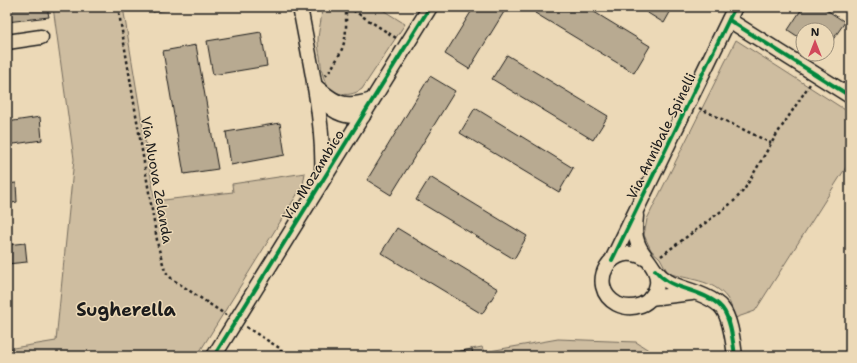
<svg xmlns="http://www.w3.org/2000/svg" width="857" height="363" font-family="'Shantell Sans',sans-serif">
<rect width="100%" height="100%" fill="#ecd9b7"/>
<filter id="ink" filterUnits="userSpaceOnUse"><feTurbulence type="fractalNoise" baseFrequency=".025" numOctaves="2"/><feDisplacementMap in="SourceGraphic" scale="8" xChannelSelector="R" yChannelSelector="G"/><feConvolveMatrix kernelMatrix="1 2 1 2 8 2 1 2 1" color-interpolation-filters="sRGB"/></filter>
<g filter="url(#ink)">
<!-- green -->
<g fill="#cebda0" stroke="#756c5e">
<path d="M53,7H123L155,201L233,192L232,184L305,173L303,185L197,356H7V349L56,341L74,159Z"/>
<path d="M321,7H378L405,24L362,89C355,94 347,96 338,93C322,87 322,71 320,56C319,52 318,46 318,41C318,29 323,19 321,7Z"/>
<path d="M736,40L850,113V161L755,311L735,318C733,312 731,303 727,298C713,279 688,280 668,273L660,258L651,250L644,235L647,219Z"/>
<path d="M558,339L636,342L658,356H436L482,347L484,352Z"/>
</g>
<!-- building -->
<g fill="#b8aa91" stroke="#1c1c1c">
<path d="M7,7H47L49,17L7,22Z"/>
<path d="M152,7H181L153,12Z"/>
<path d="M474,7H507L469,69L445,54Z"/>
<path d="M538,7H586L650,46L634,73L535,13Z"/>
<path d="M638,7H673L664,23Z"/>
<path d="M803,7H822L845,22L827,48V30H803V40L788,30Z"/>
<path d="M261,32L267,66L213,75L207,41Z"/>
<path d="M196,45L218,169L184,174L163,51Z"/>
<path d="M507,55L608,116L593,140L492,79Z"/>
<path d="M430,76L455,91L391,195L367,180Z"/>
<path d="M475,108L573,168L559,192L460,133Z"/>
<path d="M40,117L42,140L7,145V122Z"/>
<path d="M280,123L285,155L231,165L226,132Z"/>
<path d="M430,177L527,236L514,259L416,200Z"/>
<path d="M16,183L17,202L7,204V184Z"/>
<path d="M397,228L498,289L482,314L381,253Z"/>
<path d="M25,243L27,262L7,264V245Z"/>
<path d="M472,349L473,356H436Z"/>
</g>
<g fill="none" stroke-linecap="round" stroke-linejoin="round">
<defs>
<g id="street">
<path d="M300,7C310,63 325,122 322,179"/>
<path d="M729,20L850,96"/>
<path d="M7,42L41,37"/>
<path d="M314,85C336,104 344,109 372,100"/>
<path d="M325,102C335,114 347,117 363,116"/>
<path d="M636,216C635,226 634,235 638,244C643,258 659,267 657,284C656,293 649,302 641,305C633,308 625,308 617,304C585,287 611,236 648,260"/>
<path d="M612,260L735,7"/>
<path d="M655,270C663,280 671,284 683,288C695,292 714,298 722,308C731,319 733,342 735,356"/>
<path d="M650,298L692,293"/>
<path d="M214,356L430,7"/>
</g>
</defs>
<!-- street casing -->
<use href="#street" stroke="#1c1c1c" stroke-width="17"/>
<!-- path -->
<g stroke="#1c1c1c" stroke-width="2.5" stroke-dasharray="3 3" stroke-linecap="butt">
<path d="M118,7L158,246L165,271L172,279L226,315"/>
<path d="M348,7L396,38"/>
<path d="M325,76C329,73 332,68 334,64C348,42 346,32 346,7"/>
<path d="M699,108L771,143"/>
<path d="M661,256L720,212L734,201L744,190L775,137L810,84"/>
<path d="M246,327L281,349V356"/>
</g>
<!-- street -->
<use href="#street" stroke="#ecd9b7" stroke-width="14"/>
<defs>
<g id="cycleway">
<path d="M729,20L850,96"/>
<path d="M612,260L735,7"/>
<path d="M655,270C663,280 671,284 683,288C695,292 714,298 722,308C731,319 733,342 735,356"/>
<path d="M214,356L430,7"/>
</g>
</defs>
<!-- cycleway casing -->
<use href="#cycleway" stroke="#ecd9b7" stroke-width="6"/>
<!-- cycleway -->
<use href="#cycleway" stroke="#00873e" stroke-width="4"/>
</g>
</g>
<g text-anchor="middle" stroke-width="3" stroke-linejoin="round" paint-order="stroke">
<!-- street labels -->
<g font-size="14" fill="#1c1c1c" stroke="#ecd9b7">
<text transform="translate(661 136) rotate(-64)" y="5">Via Annibale Spinelli</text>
<text transform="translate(313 175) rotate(-58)" y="5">Via Mozambico</text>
<text transform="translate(157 180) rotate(80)" y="5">Via Nuova Zelanda</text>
</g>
<!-- district labels -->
<g font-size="18" font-weight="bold" fill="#1c1c1c" stroke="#ecd9b7">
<text x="126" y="316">Sugherella</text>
</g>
</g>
<!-- margin -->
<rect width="857" height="363" fill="none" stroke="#ecd9b7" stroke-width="24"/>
<rect x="12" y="12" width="833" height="339" fill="none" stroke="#1c1c1c" stroke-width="1.5" filter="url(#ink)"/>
<!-- north arrow -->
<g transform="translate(815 42)"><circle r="19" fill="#ecd9b7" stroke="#998d79"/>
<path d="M0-3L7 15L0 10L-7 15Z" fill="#d1495b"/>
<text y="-6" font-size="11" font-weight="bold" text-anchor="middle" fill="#1c1c1c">N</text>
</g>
</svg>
